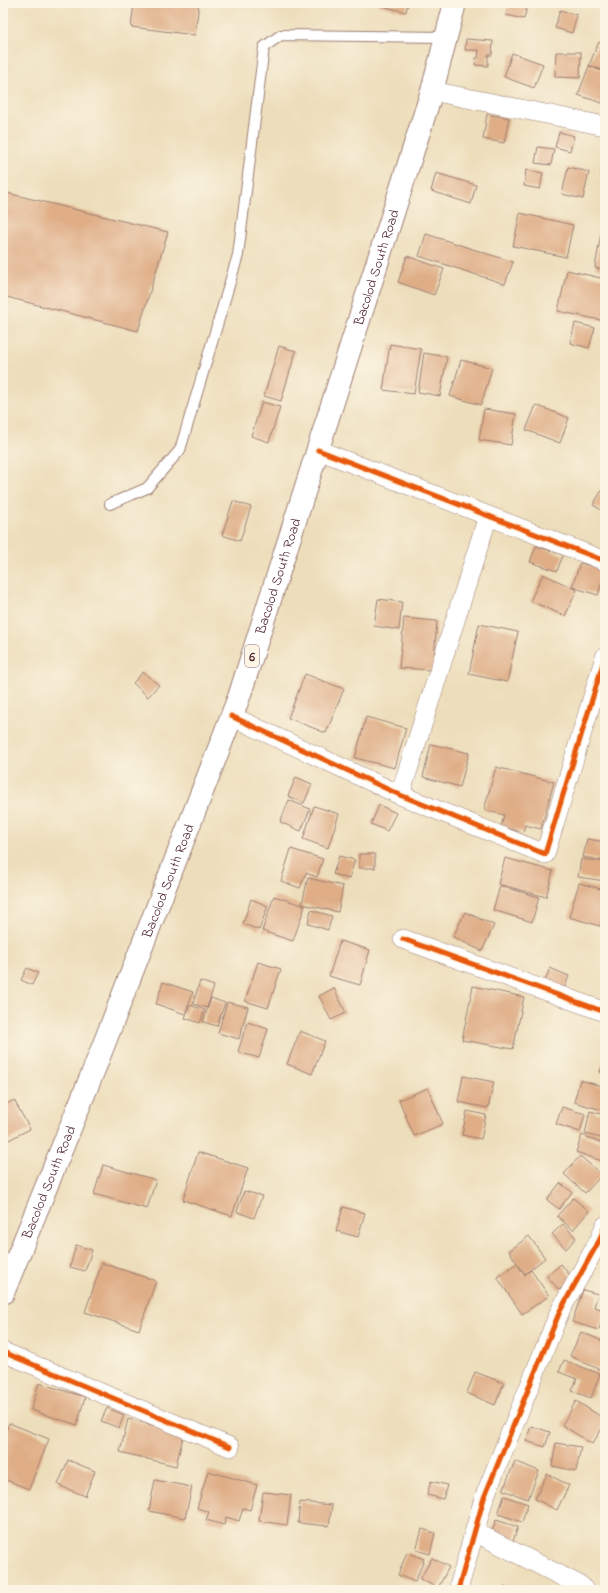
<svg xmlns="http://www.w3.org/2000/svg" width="608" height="1593" font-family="'Indie Flower',sans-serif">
<rect width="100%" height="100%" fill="#fcf5e5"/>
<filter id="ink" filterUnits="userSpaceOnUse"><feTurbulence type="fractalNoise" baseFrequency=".025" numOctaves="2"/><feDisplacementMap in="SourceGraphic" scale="8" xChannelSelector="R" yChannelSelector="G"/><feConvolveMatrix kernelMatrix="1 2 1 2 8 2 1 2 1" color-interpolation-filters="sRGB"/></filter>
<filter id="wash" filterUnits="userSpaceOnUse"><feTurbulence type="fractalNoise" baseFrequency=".012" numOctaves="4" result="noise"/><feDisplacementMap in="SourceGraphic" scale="16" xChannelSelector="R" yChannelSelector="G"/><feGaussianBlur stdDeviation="0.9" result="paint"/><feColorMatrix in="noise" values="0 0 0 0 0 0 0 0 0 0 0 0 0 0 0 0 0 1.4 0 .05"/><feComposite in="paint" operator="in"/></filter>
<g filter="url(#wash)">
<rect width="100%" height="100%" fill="#eddebb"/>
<g id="blocks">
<!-- building -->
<g fill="#dfae87">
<path d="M134,3H199L195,35L131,27Z"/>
<path d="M378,3H408L406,12L378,5Z"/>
<path d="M509,3H528L524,19L506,15Z"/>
<path d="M560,10L577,15L572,33L555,28Z"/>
<path d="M466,39L493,41L492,55H488V66L475,65L476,58H478L479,50H465Z"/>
<path d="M599,42L605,44V71L589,65Z"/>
<path d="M556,52H581L580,78L555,77Z"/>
<path d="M512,53L543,64L534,88L504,77Z"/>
<path d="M589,66L605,72V94L602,103L578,95Z"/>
<path d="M487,114L509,118L504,143L483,139Z"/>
<path d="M559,132L574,136L570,151L555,147Z"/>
<path d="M538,147L554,149L551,165L535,163Z"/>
<path d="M604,151H605V177H601Z"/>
<path d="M568,167L589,172L583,199L562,194Z"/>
<path d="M526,170L543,173L540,189L524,186Z"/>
<path d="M436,173L476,185L471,204L431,191Z"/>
<path d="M3,192L168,232L138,331L3,296Z"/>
<path d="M520,213L573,225L566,257L513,246Z"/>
<path d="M602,227H605V270L595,268Z"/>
<path d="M426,234L513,262L505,284L419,256Z"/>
<path d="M407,256L444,269L434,295L398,282Z"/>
<path d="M567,270L605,279V321L558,311Z"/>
<path d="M575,323L595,328L589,348L570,343Z"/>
<path d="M390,344L421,349L414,394L383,390Z"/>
<path d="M279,346L296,351L281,401L264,396Z"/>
<path d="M424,353L447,357L440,396L418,392Z"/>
<path d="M461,360L492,368L481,405L450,396Z"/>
<path d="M262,402L280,407L269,442L251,436Z"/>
<path d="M536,405L569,418L560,443L526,430Z"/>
<path d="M484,409L516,414L511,445L479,440Z"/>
<path d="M605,485V512L593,505Z"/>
<path d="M233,501L251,507L240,541L222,535Z"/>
<path d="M536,546L563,555L557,571L530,562Z"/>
<path d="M580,563L605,570L598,595L572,587Z"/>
<path d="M543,574L577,590L565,616L530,601Z"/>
<path d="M378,599L402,602L399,630L374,626Z"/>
<path d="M404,618L437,621L433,670L399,668Z"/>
<path d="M479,624L518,632L507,682L469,674Z"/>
<path d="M143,672L159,685L148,697L133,683Z"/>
<path d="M305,674L344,689L326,733L288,718Z"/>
<path d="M366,717L406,728L395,768L355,758Z"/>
<path d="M431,744L469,753L460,787L423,777Z"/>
<path d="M496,767L554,782L541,829L525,825L523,832L501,827L504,815L484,810Z"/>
<path d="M296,777L312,784L304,803L288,796Z"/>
<path d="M289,800L310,809L301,831L280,822Z"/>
<path d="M379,805L396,813L387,831L371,824Z"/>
<path d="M314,806L339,814L328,848L303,839Z"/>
<path d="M587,839L605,842V861L583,857Z"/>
<path d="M291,849L323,859L317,877L306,873L300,888L281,881Z"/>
<rect x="359" y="854" width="16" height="14"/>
<path d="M339,856L355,860L349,879L333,874Z"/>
<path d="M505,858L553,871L546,897L498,884Z"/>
<path d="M581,859L605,862V881L578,877Z"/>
<path d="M308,878L343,886L338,912L302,904Z"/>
<path d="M579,883L605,890V906L600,926L569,917Z"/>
<path d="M500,886L539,897L532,922L493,910Z"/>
<path d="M274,896L305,906L293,941L262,931Z"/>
<path d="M251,899L268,906L259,930L243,924Z"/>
<path d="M311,910L332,916L328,930L308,924Z"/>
<path d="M465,912L494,925L482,951L453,937Z"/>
<path d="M340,941L370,950L360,985L329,976Z"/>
<path d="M258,962L281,969L268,1008L245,1001Z"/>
<path d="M27,968L38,973L32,985L21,980Z"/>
<path d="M550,968L569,976L563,992L544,984Z"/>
<path d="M200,981L214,986L207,1008L193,1004Z"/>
<path d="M163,982L193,992L185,1014L156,1004Z"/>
<path d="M473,986L524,997L513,1049L462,1040Z"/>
<path d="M334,988L346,1013L331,1020L319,996Z"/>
<path d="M211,998L225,1003L217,1026L203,1022Z"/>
<path d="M227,1002L248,1007L239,1039L218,1033Z"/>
<path d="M190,1005L205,1010L200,1023L185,1018Z"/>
<path d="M247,1022L268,1029L259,1058L238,1052Z"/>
<path d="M300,1031L325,1041L312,1074L287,1064Z"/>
<path d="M605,1059V1073L600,1072Z"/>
<path d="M463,1076L494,1082L488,1108L458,1102Z"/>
<path d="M580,1080L605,1087V1111L574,1102Z"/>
<path d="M428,1088L443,1124L414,1136L399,1100Z"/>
<path d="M14,1100L30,1129L3,1143V1106Z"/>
<path d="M562,1107L585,1114L580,1132L556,1124Z"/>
<path d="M467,1111L486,1115L481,1139L462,1135Z"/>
<path d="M590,1111L605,1115V1139L585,1134Z"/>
<path d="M582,1135L605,1144V1162L576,1152Z"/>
<path d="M198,1152L248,1168L232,1216L183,1200Z"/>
<path d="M580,1156L602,1175L585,1193L564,1174Z"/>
<path d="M103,1165L156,1180L147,1209L94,1194Z"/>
<path d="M560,1183L572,1192L559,1209L547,1200Z"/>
<path d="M244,1191L262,1196L254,1218L237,1212Z"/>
<path d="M573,1198L589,1211L573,1230L557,1216Z"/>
<path d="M343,1207L365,1213L358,1237L336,1231Z"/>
<path d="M563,1224L576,1238L566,1249L552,1234Z"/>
<path d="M529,1236L545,1258L525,1274L518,1265L524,1275L531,1270L549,1296L522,1314L497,1277L517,1263L509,1251Z"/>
<path d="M76,1245L92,1250L85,1271L70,1267Z"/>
<path d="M102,1263L156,1281L139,1330L85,1312Z"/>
<path d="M561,1264L572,1278L559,1290L547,1276Z"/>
<path d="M583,1290L598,1294L594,1307L605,1310L599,1330L572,1322Z"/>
<path d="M581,1332L605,1342V1372L570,1356Z"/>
<path d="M564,1360L600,1374L591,1398L572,1391L577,1379L559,1372Z"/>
<path d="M475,1372L504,1383L495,1405L467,1393Z"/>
<path d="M39,1383L85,1397L77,1425L31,1410Z"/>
<path d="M576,1401L605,1419V1424L592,1444L562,1425Z"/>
<path d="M107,1408L124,1415L119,1428L101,1421Z"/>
<path d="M128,1419L184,1433L176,1466L120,1452Z"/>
<path d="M9,1423L49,1439L29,1489L3,1479V1439Z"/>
<path d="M531,1426L550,1432L545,1447L526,1441Z"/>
<path d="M556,1443L581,1447L576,1471L552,1466Z"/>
<path d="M68,1460L95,1471L85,1496L58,1485Z"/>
<path d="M515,1461L539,1471L528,1499L503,1490Z"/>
<path d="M208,1471L257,1485L250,1510L243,1508L239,1521L226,1517L224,1525L206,1520L209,1512L197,1508Z"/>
<path d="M547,1474L569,1485L557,1510L535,1499Z"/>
<path d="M155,1480L192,1487L185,1518L149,1511Z"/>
<path d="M431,1481L447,1485L443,1499L427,1495Z"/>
<path d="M263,1492L291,1495L287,1525L259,1521Z"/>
<path d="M504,1496L528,1504L522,1522L498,1514Z"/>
<path d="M300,1502L332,1505L329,1526L298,1523Z"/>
<path d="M496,1520L518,1527L513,1541L491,1534Z"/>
<path d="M422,1529L435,1533L430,1554L416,1550Z"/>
<path d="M407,1552L424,1559L415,1582L398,1575Z"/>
<path d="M432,1558L449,1567L438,1588L420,1579Z"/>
<path d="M504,1586L518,1590H503Z"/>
</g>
</g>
</g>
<g filter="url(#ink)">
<use href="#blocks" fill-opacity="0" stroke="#9c7e73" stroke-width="1"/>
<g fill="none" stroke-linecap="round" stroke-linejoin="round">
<defs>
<path id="lane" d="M110,504L147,488L180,450L238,255L264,47L281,35L446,37"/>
<g id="street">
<path d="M432,91L605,126"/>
<path d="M318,450L605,561"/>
<path d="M231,716L400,795L545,854L605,657"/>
<path d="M400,795L488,516"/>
<path d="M403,939L605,1012"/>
<path d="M3,1352L230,1447"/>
<path d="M475,1532L581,1586L584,1590"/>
<path d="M458,1590L484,1498L560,1311L600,1239L605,1226"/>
</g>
<g id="highway">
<path id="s1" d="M3,1293L95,1067L239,697L432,91L455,3"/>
</g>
</defs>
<!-- lane casing -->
<use href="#lane" stroke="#9c7e73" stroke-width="12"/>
<!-- street casing -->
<use href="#street" stroke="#9c7e73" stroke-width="20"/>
<!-- highway casing -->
<use href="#highway" stroke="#9c7e73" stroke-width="24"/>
<!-- lane -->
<use href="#lane" stroke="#fff" stroke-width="10"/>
<!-- street -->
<use href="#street" stroke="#fff" stroke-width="19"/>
<!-- highway -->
<use href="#highway" stroke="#fff" stroke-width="22"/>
<defs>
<g id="cycleway">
<path d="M318,450L605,561"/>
<path d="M231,716L400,795L545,854L605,657"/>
<path d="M403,939L605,1012"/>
<path d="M3,1352L230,1447"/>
<path d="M458,1590L484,1498L560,1311L600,1239L605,1226"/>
</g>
</defs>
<!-- cycleway casing -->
<use href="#cycleway" stroke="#fcf5e5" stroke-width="8"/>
<!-- cycleway -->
<use href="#cycleway" stroke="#e8590c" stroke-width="5"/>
</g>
</g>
<g text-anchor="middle" stroke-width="3.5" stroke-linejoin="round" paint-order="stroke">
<!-- shield labels -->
<rect fill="#fcf5e5" stroke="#7f5f63" stroke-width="1" x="245" y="645" width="14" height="22" rx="3"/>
<g font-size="13" font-weight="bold" fill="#4a1f2b">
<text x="252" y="661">6</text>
</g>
<!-- street labels -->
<g font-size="14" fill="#4a1f2b" stroke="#fcf5e5">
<text dy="5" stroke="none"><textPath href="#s1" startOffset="1092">Bacolod South Road</textPath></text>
<text dy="5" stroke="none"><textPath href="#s1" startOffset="768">Bacolod South Road</textPath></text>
<text dy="5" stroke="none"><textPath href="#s1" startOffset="444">Bacolod South Road</textPath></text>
<text dy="5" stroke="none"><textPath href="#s1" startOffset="120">Bacolod South Road</textPath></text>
</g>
</g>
<!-- margin -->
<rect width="608" height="1593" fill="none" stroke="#fcf5e5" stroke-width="16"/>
</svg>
